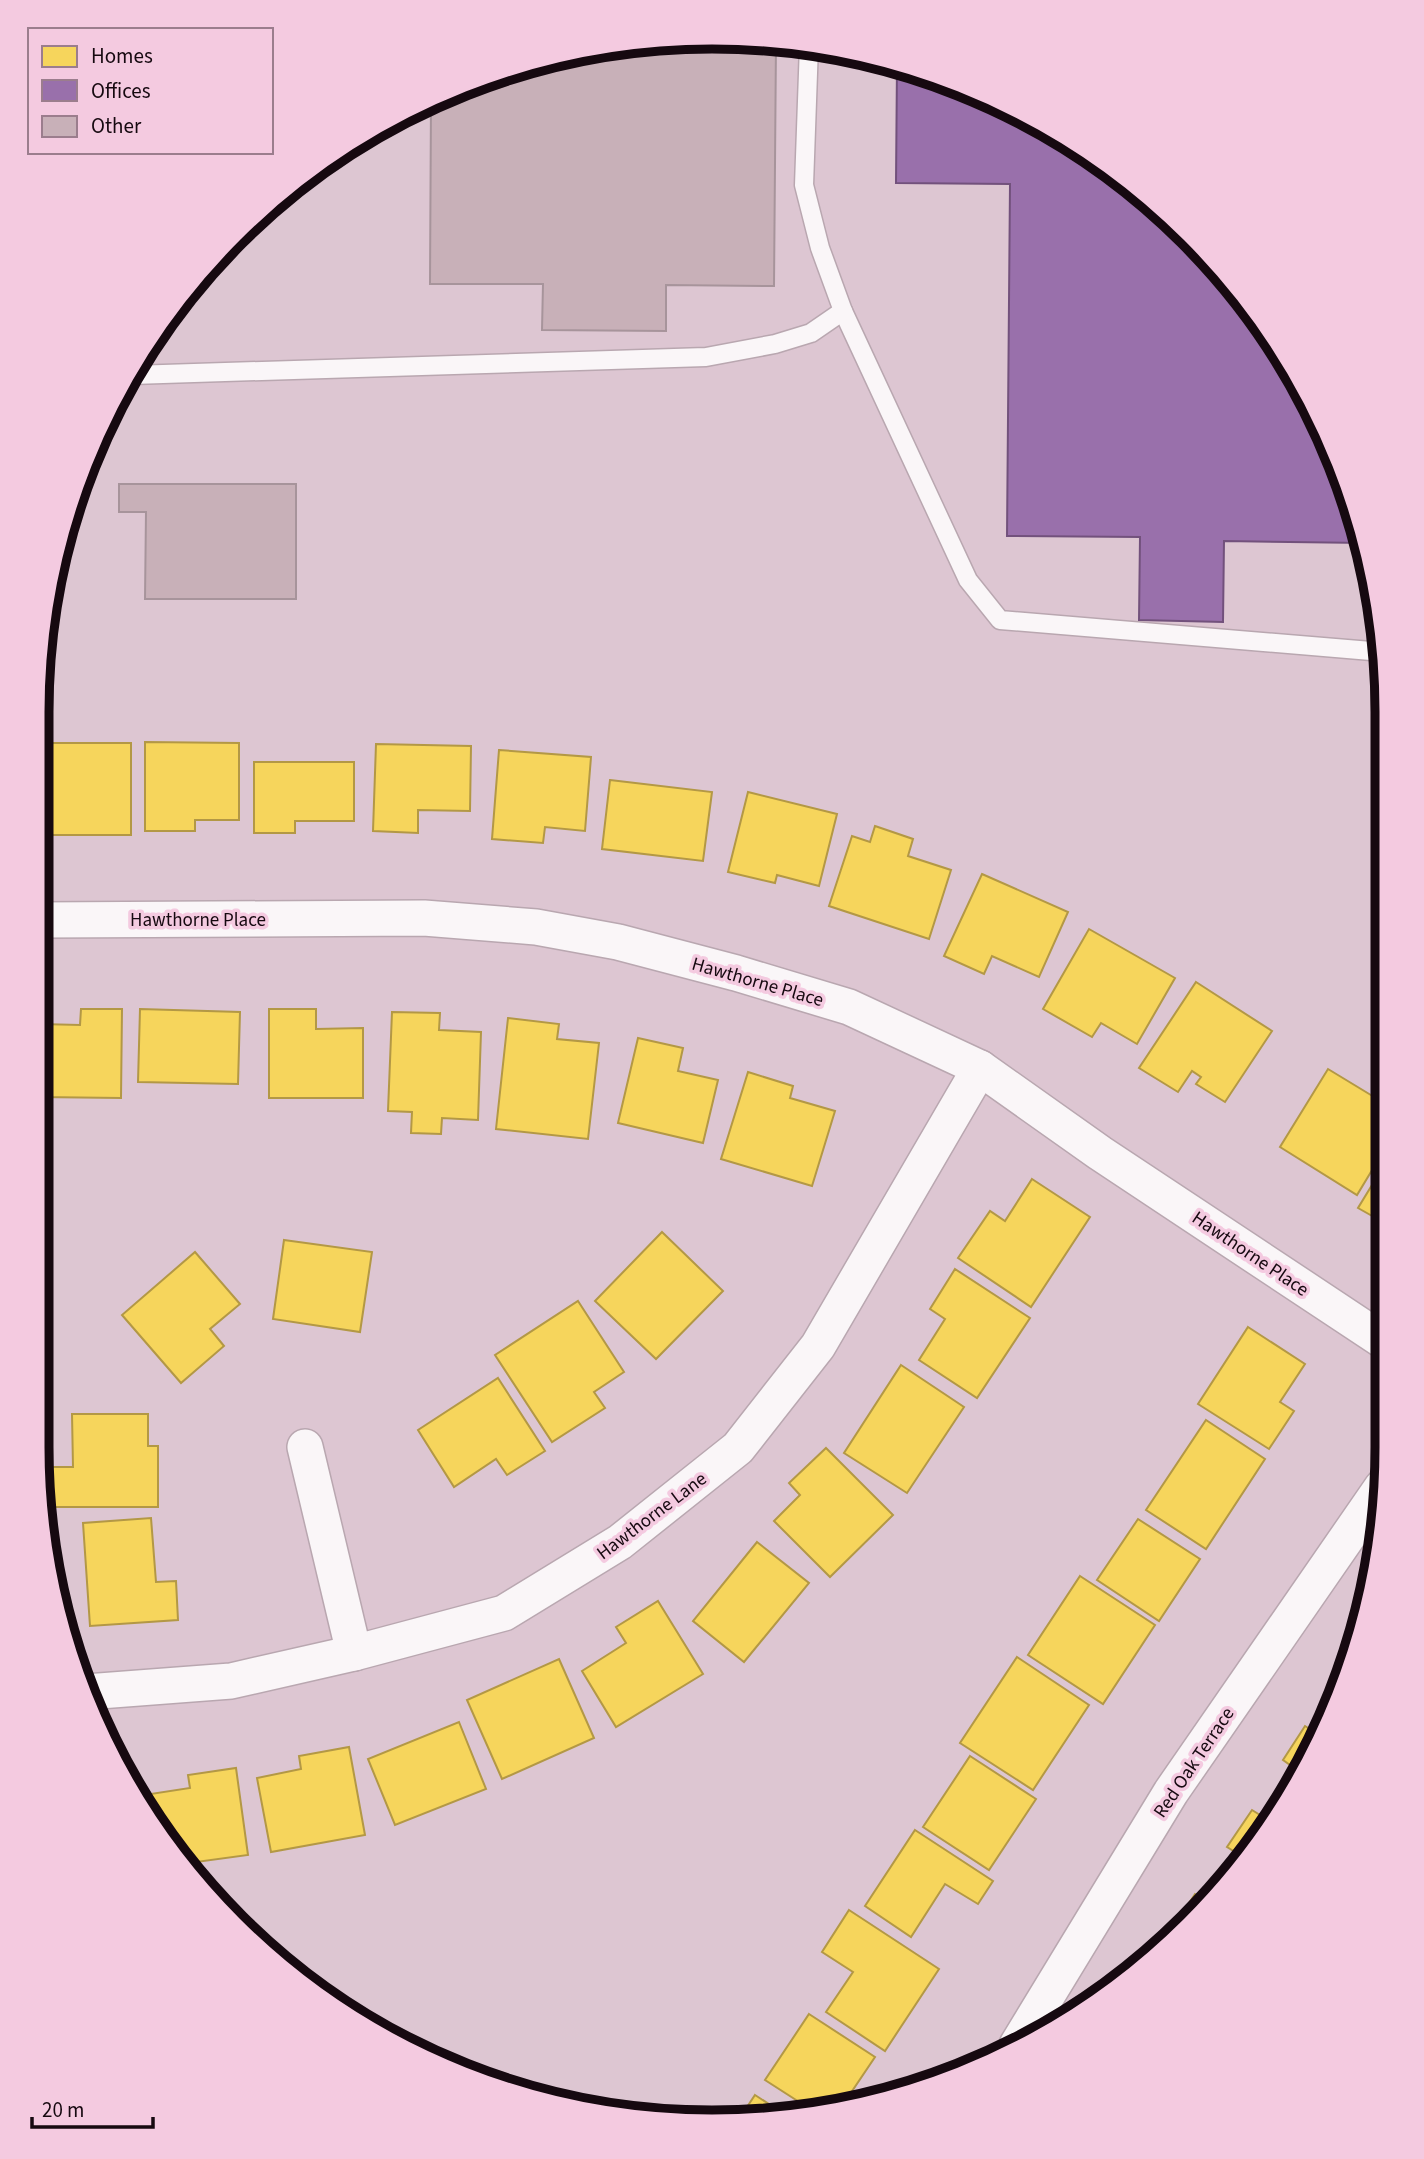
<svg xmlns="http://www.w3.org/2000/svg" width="1424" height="2159" font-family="'Source Sans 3',sans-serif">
<rect width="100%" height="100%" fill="#ddc6d2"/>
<!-- homes -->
<g fill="#f6d55c" stroke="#b39845" stroke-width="2">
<path d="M145,742L239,743V820H195V831H145Z"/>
<path d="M42,743H131V835H41Z"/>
<path d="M376,744L471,746L470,811L418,810V833L373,831Z"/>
<path d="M499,750L591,757L585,831L545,827L543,843L492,839Z"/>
<path d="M254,762H354V821H295V833H254Z"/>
<path d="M610,780L712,792L703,861L602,849Z"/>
<path d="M748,792L837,814L819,886L777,875L775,883L728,872Z"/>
<path d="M875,826L913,839L908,856L951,870L929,939L829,906L852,836L870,842Z"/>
<path d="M982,874L1068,912L1039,977L992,956L984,974L944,956Z"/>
<path d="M1089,929L1175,978L1137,1044L1101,1023L1092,1037L1043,1009Z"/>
<path d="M1196,982L1272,1031L1225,1102L1196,1084L1201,1077L1192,1071L1178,1092L1139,1068Z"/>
<path d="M81,1009H122L121,1098L39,1097L40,1024L80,1025Z"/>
<path d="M140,1009L240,1012L238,1084L138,1082Z"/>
<path d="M269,1009H316V1029L363,1028V1098H269Z"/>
<path d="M392,1012L440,1013L439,1030L481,1032L478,1120L442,1118L441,1134L411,1133L412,1112L388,1111Z"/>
<path d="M508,1018L559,1024L557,1039L599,1043L588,1139L496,1129Z"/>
<path d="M638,1038L683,1048L678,1071L718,1080L703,1143L618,1123Z"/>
<path d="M1328,1069L1384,1103L1383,1152L1357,1195L1280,1147Z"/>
<path d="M748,1072L793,1086L790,1098L835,1111L812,1186L721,1159Z"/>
<path d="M1383,1167V1222L1358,1208Z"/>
<path d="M1032,1179L1090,1217L1031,1307L958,1258L990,1211L1005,1221Z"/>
<path d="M662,1232L723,1291L656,1359L595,1301Z"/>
<path d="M284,1240L372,1252L360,1332L273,1319Z"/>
<path d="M195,1252L240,1304L210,1329L224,1346L181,1383L122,1315Z"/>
<path d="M955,1269L1030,1318L977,1398L919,1360L945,1319L930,1309Z"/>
<path d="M578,1301L624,1372L594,1392L605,1408L552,1442L495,1355Z"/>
<path d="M1248,1327L1305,1364L1280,1402L1294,1411L1269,1449L1198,1404Z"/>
<path d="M901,1365L964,1407L907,1493L844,1453Z"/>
<path d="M498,1378L545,1451L507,1475L496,1459L454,1487L418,1430Z"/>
<path d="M72,1414H148V1446H158V1507H52V1467H73Z"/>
<path d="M1206,1420L1265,1459L1206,1549L1146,1510Z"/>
<path d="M826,1448L893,1515L830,1577L774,1521L800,1495L789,1483Z"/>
<path d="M151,1518L156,1582L176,1581L178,1620L90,1626L83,1523Z"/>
<path d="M1138,1519L1200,1559L1159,1621L1097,1580Z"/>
<path d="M757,1542L809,1583L744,1662L693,1621Z"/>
<path d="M1080,1576L1155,1625L1103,1704L1028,1655Z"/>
<path d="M658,1601L703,1674L616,1727L582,1671L626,1643L616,1627Z"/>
<path d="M1017,1657L1089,1705L1033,1790L960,1743Z"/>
<path d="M559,1659L594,1738L502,1779L467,1700Z"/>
<path d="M459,1722L486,1789L395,1825L368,1759Z"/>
<path d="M1305,1726L1321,1736L1318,1745L1300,1772L1283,1760Z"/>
<path d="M349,1747L365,1835L271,1852L257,1778L301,1769L299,1756Z"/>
<path d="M970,1756L1036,1799L989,1870L923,1827Z"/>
<path d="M236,1768L248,1855L189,1863L151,1822L147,1814L144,1795L190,1788L188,1775Z"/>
<path d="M1252,1810L1268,1820L1243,1857L1227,1847Z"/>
<path d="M915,1830L993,1881L978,1904L945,1884L911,1937L865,1906Z"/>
<path d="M1195,1894L1208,1902L1168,1935Z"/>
<path d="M849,1910L939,1969L885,2051L826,2012L853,1972L822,1952Z"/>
<path d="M809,2014L875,2057L844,2103L807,2107L765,2080Z"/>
<path d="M755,2095L778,2110L743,2113Z"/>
</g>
<!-- offices -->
<path fill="#9970ab" stroke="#72517c" stroke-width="2" d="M897,65L929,73L1050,127L1158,205L1248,301L1318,414L1365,543L1224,541L1223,622L1139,620L1140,537L1007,536L1010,184L896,183Z"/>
<!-- building -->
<g fill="#c8b0b8" stroke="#a7949b" stroke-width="2">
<path d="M668,38L776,42L774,286L666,285V331L542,330L543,284H430L431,100L538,60Z"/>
<path d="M293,184V199H276Z"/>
<path d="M119,484H296V599H145L146,512H119Z"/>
</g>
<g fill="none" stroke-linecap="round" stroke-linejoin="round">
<defs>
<g id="service">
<path d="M843,311L968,580L1000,620L1383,652"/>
<path d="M132,375L706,357L775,344L811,333L843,311L820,248L804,185L809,45"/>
</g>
<g id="minor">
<path d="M40,920L424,918L536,927L618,942L736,973L849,1007L980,1068L1100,1153L1382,1340"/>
<path d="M305,1447L354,1653"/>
<path d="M86,1692L231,1681L354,1653L504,1613L620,1542L738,1448L818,1346L980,1068"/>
<path d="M1017,2045L1171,1792L1382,1487"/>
</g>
</defs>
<!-- service casing -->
<use href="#service" stroke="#b9a7b0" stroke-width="21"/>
<!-- minor casing -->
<use href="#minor" stroke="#b9a7b0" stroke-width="38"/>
<!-- service -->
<use href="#service" stroke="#faf6f8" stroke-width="18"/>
<!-- minor -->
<use href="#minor" stroke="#faf6f8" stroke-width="35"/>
</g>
<g text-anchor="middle" stroke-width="7" stroke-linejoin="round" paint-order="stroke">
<!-- street labels -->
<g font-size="19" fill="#160910" stroke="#f4cae0">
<text x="198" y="926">Hawthorne Place</text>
<text transform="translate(758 981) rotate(16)" y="7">Hawthorne Place</text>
<text transform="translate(1251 1253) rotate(34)" y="7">Hawthorne Place</text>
<text transform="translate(651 1515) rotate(-37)" y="7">Hawthorne Lane</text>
<text transform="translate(1193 1762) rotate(-56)" y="7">Red Oak Terrace</text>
</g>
</g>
<!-- crop -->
<path d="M0 0H1424V2159H0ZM712 49H712A663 663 0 0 1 1375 712V1447A663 663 0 0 1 712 2110H712A663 663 0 0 1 49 1447V712A663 663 0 0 1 712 49Z" fill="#f4cae0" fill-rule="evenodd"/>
<path fill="none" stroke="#160910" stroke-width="9" d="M712 49H712A663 663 0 0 1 1375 712V1447A663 663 0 0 1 712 2110H712A663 663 0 0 1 49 1447V712A663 663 0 0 1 712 49Z"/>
<!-- legend -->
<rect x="28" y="28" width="245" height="126" fill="#f4cae0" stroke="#9b7d8d" stroke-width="2"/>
<rect x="42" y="46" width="35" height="21" fill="#f6d55c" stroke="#9b7d8d" stroke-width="2"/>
<text x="91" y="63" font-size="21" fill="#160910">Homes</text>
<rect x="42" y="80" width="35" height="21" fill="#9970ab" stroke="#9b7d8d" stroke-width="2"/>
<text x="91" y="98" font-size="21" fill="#160910">Offices</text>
<rect x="42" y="116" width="35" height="21" fill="#c8b0b8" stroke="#9b7d8d" stroke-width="2"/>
<text x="91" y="133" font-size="21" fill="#160910">Other</text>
<!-- scale -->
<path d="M32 2117v10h121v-10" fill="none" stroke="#160910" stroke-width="3.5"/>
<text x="42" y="2117" font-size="21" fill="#160910" stroke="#f4cae0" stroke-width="5" paint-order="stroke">20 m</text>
</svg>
